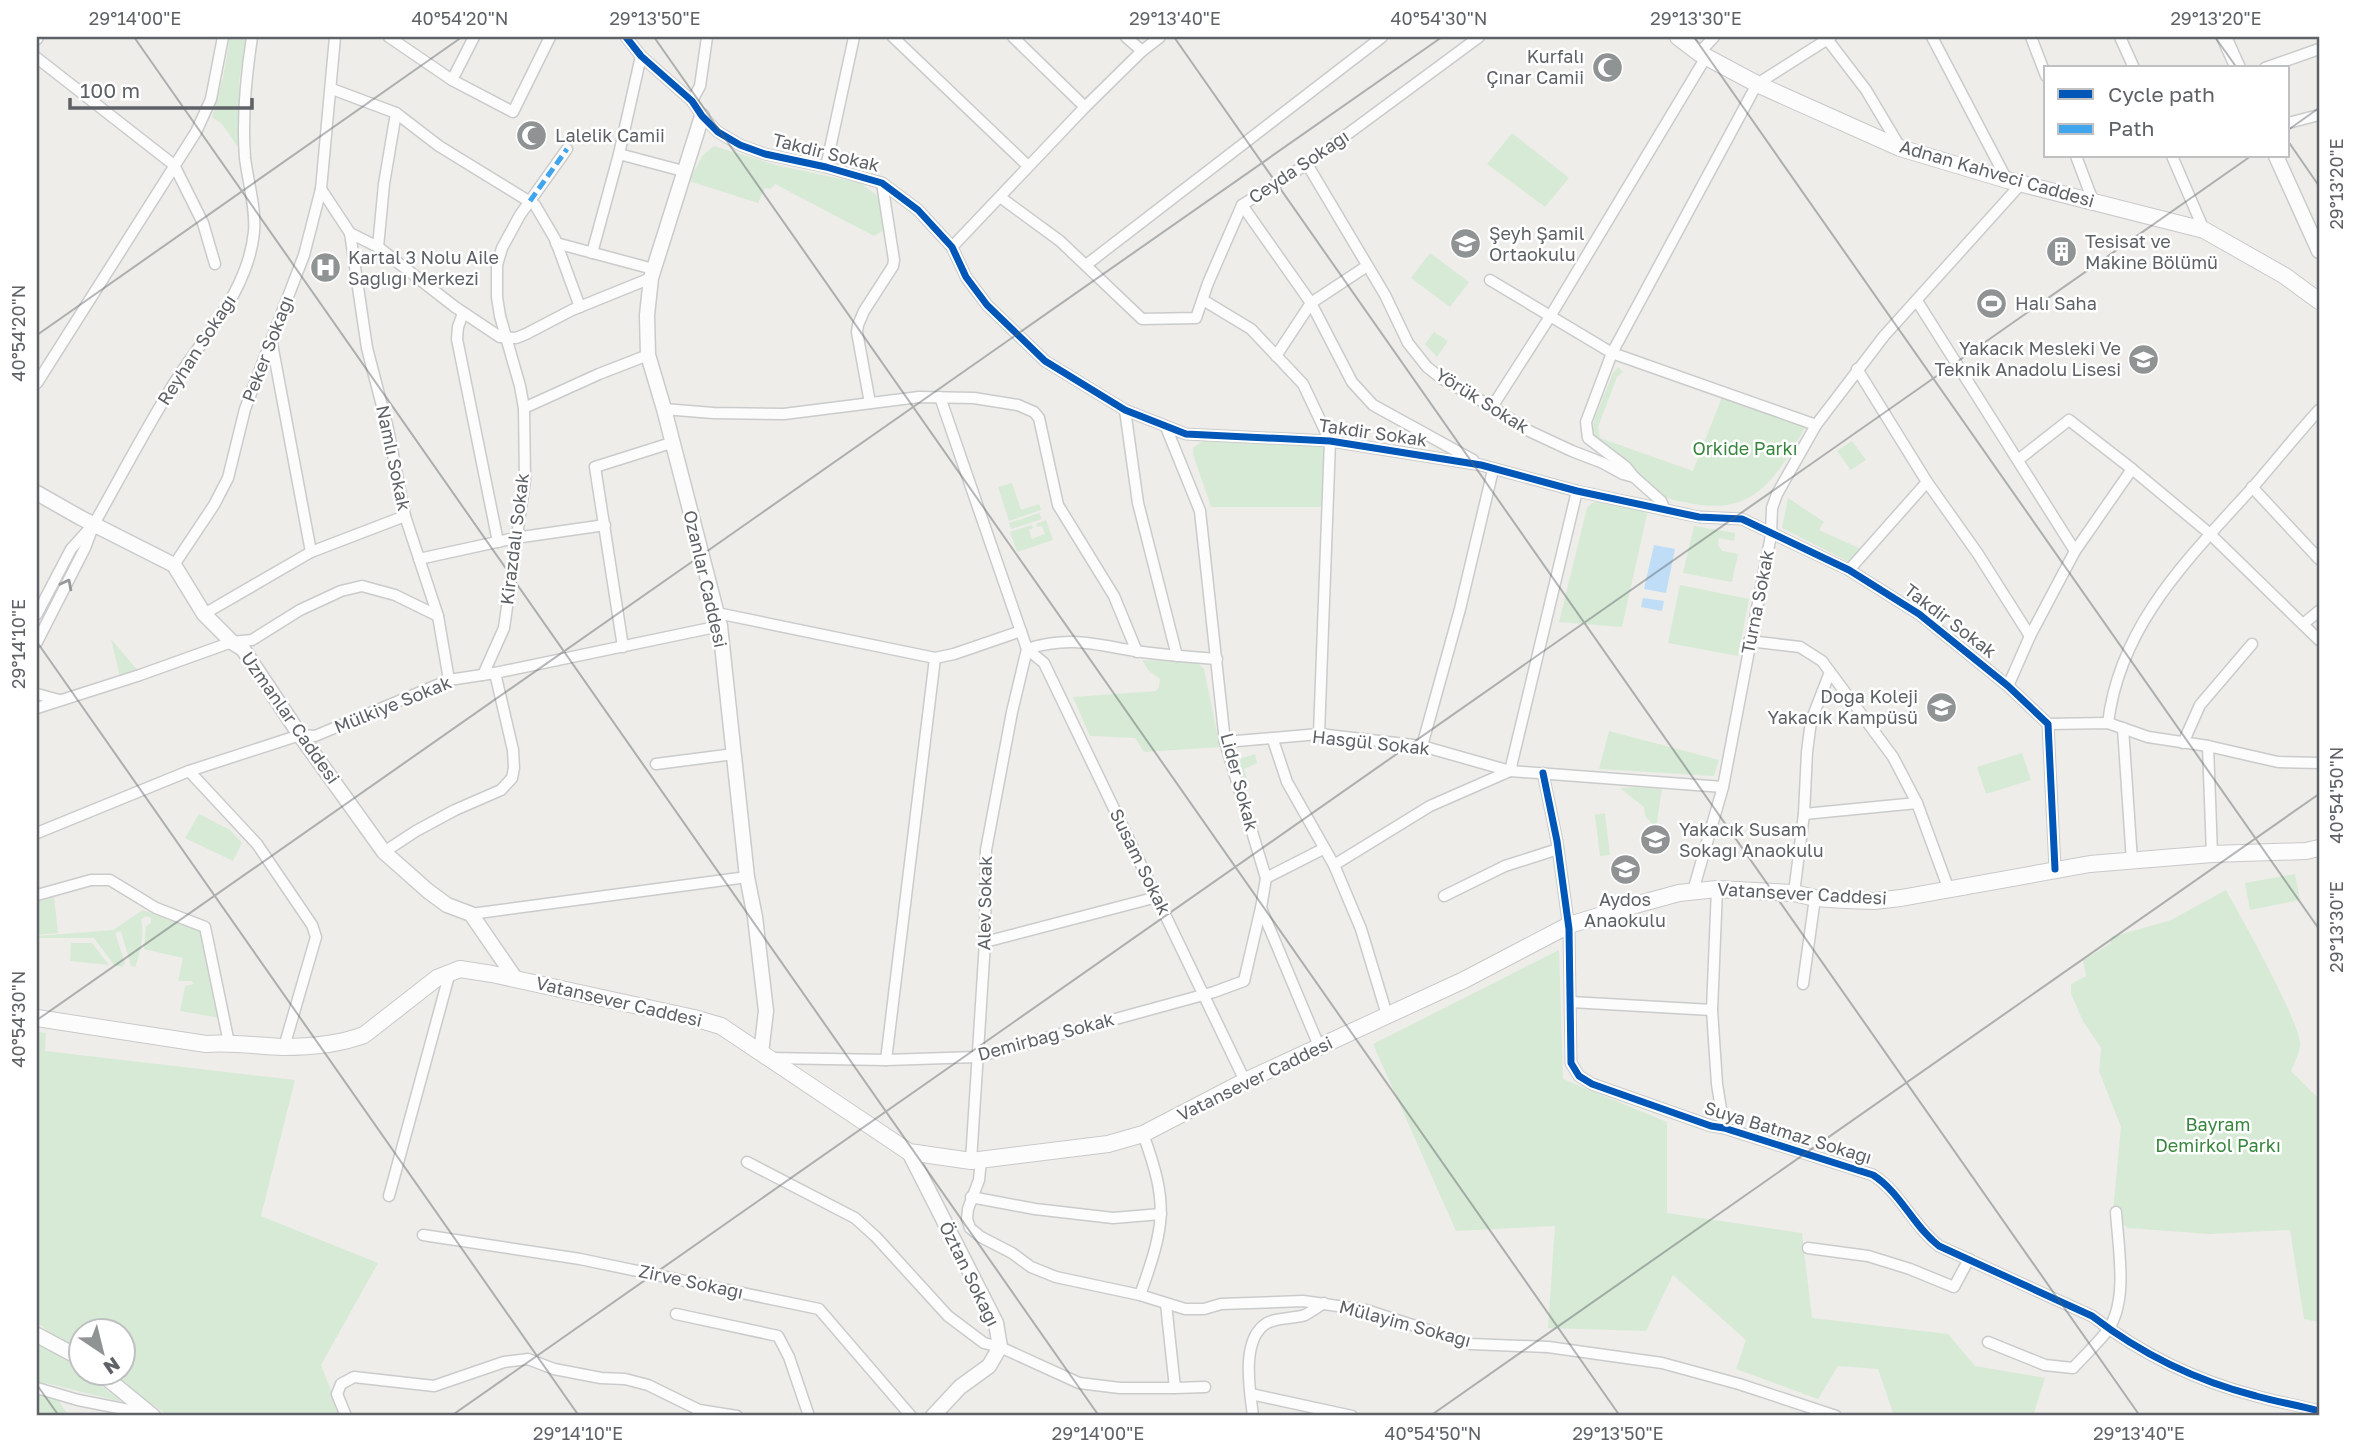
<svg xmlns="http://www.w3.org/2000/svg" width="2356" height="1453" font-family="'Golos Text',sans-serif">
<rect width="100%" height="100%" fill="#eeede9"/>
<!-- green -->
<g fill="#d7ead6">
<path d="M230,37H246L239,82L238,147L222,124L212,117L223,78Z"/>
<path d="M1512,133L1569,178L1545,207L1487,164Z"/>
<path d="M714,146L776,165L860,183L878,196L883,231L874,236L775,184L771,189L765,188L758,203L689,181L703,155Z"/>
<path d="M1430,253L1469,282L1450,307L1411,278Z"/>
<path d="M1434,332L1448,341L1437,357L1425,344Z"/>
<path d="M1618,367L1623,372L1617,377L1598,427L1600,438L1693,471L1722,397L1805,428C1777,476 1756,515 1694,504C1685,502 1671,501 1663,495C1639,477 1617,455 1592,436L1594,420L1613,373Z"/>
<path d="M1203,441L1323,446L1326,449L1325,507H1211L1193,454V448Z"/>
<path d="M1852,441L1866,460L1851,470L1837,451Z"/>
<path d="M1012,483L1021,510L1039,504L1041,510L1009,521L998,487Z"/>
<path d="M1788,498L1824,522L1819,530L1861,549L1849,562L1782,528Z"/>
<path d="M1601,501L1648,510L1622,627L1559,622L1587,508L1592,503Z"/>
<path d="M1039,513L1042,519L1011,529L1009,523Z"/>
<path d="M1046,520L1053,540L1017,552L1010,532L1032,525L1033,528L1029,530L1032,539L1045,534L1042,526L1037,527L1036,524Z"/>
<path d="M1694,526L1735,533L1734,541L1719,538L1718,545L1722,551L1738,554L1732,582L1683,573Z"/>
<path d="M1680,585L1749,599L1738,656L1668,643Z"/>
<path d="M111,639L139,672L120,677Z"/>
<path d="M1142,660L1197,663L1204,669L1220,747L1144,752L1135,738L1090,736L1073,697L1156,691L1159,687L1160,679L1149,671Z"/>
<path d="M1609,731L1719,760L1714,776L1599,769Z"/>
<path d="M2022,753L2031,780L1986,794L1977,767Z"/>
<path d="M1255,754L1257,763L1244,769L1249,786L1246,787L1239,761L1242,758Z"/>
<path d="M1635,787L1662,789L1656,828L1645,816L1644,807L1620,788Z"/>
<path d="M1605,813L1610,855L1600,856L1595,815Z"/>
<path d="M199,814L230,830L242,843L233,861L185,838Z"/>
<path d="M2295,874L2300,900L2250,910L2245,883Z"/>
<path d="M2226,890C2239,914 2303,1026 2300,1046C2299,1054 2294,1063 2291,1071L2319,1099V1322L2304,1319L2290,1230L2209,1234L2128,1228L2122,1223L2113,1210L2121,1127L2099,1071L2101,1048L2083,1021L2071,994V984L2086,976L2083,960L2110,944L2112,937L2171,920Z"/>
<path d="M54,897L58,933L37,935V902Z"/>
<path d="M143,910L201,932L220,1018L180,1011L185,986L194,984L192,981H178L183,958L144,949L146,926L151,923V918L146,916L141,919C145,932 140,956 135,967L131,966L121,931L115,933L125,963L122,967L114,965L94,938H37V936L113,930Z"/>
<path d="M71,943H92L109,965L70,961Z"/>
<path d="M1559,950L1563,1079L1667,1122V1213L1802,1233L1812,1318L1948,1334L1975,1366L2045,1378L2033,1416H1894L1878,1369L1838,1366L1818,1399L1736,1369L1746,1340L1673,1275L1646,1331L1548,1328L1555,1226L1456,1231L1373,1044Z"/>
<path d="M37,1032L46,1033L45,1051L295,1080L261,1216L378,1263L321,1365L341,1416H169L107,1373L122,1372V1330H80V1354L37,1323Z"/>
<path d="M37,1340L80,1369V1372L85,1373L122,1402L46,1383L69,1416H37Z"/>
</g>
<!-- water -->
<g fill="#bfddf7">
<path d="M1654,545L1675,549L1666,593L1644,589Z"/>
<path d="M1643,598L1664,601L1662,611L1641,607Z"/>
</g>
<g fill="none" stroke-linecap="round" stroke-linejoin="round">
<defs>
<g id="minor">
<path d="M389,37L452,80L513,112L550,37"/>
<path d="M626,37L641,56L692,101L702,116L718,132L740,145L765,154L826,167L882,183L918,210L952,247L966,277L987,305L1045,361L1125,410L1186,434L1330,441L1481,465L1577,491L1699,517L1742,519L1849,570L1919,614L2008,686L2048,724L2055,869"/>
<path d="M893,37L1028,166"/>
<path d="M1013,37L1085,107"/>
<path d="M1126,37L1142,51"/>
<path d="M1932,37L2007,180"/>
<path d="M2031,37L2046,76"/>
<path d="M2120,37L2134,68"/>
<path d="M37,39L38,37"/>
<path d="M1827,39L1866,90L1900,147"/>
<path d="M1699,53L1714,37"/>
<path d="M37,58L174,165L203,223L215,264"/>
<path d="M2265,68L2319,49"/>
<path d="M452,80L474,37"/>
<path d="M332,89L396,113L439,146L535,205L555,239L580,307"/>
<path d="M692,101L700,86L707,37"/>
<path d="M2288,123L2319,115"/>
<path d="M619,154L683,171"/>
<path d="M2076,156L2093,201"/>
<path d="M2172,156L2204,230"/>
<path d="M1307,164L1385,295L1408,343L1427,367L1441,378L1492,407L1527,430L1572,451L1603,463L1623,474L1634,477L1661,501L1665,510"/>
<path d="M826,167L854,37"/>
<path d="M321,189L350,233L378,247L455,307L500,337L516,338L526,334L572,310L651,278"/>
<path d="M1000,197L1060,241L1142,319L1196,318L1208,283L1242,205L1307,164L1479,37"/>
<path d="M1242,205L1311,303L1352,382L1373,405L1473,460"/>
<path d="M350,233L367,348L388,429L405,516L438,616L449,680"/>
<path d="M556,243L653,269"/>
<path d="M378,247L384,184L396,113"/>
<path d="M952,247L1085,107L1142,51L1160,37"/>
<path d="M592,253L619,154L641,56"/>
<path d="M1086,265L1382,37"/>
<path d="M1490,280L1612,353L1816,425"/>
<path d="M1203,300L1251,329L1303,384L1330,441L1319,734"/>
<path d="M1917,301L2075,551"/>
<path d="M463,313L458,327L457,339L498,542"/>
<path d="M272,344L311,552"/>
<path d="M1276,356L1311,303L1367,266"/>
<path d="M1857,369L1927,482L1978,554L2030,636"/>
<path d="M37,383L196,132L211,99L223,37"/>
<path d="M940,397L1027,649L1044,663L1245,1081"/>
<path d="M870,403L857,332L858,325L864,311L893,266L894,260L882,183"/>
<path d="M1492,407L1551,315L1706,57"/>
<path d="M524,408L599,374L648,355"/>
<path d="M664,409L713,413L784,414L919,397L974,398L1018,405L1034,412L1039,418L1058,505L1114,596L1137,652"/>
<path d="M1125,410L1138,503L1177,656"/>
<path d="M1166,427L1200,511L1225,742L1266,878L1261,908L1319,1046"/>
<path d="M2018,460L2069,420L2132,469L2209,533L2319,640"/>
<path d="M1634,477L1626,467L1588,438L1586,422L1612,353L1757,84L1831,37"/>
<path d="M2252,487L2319,559"/>
<path d="M419,559L515,538L605,525"/>
<path d="M174,565L214,505L228,478L245,409L304,255L321,189L335,37"/>
<path d="M1849,570L1927,482"/>
<path d="M717,613L935,658L954,654L1021,631"/>
<path d="M37,614L71,549L90,528"/>
<path d="M204,614L311,552L405,516"/>
<path d="M2303,624L2319,611"/>
<path d="M1749,641L1800,647L1822,661L1893,757L1917,803L1949,890"/>
<path d="M37,642L85,548L94,524C120,478 145,430 173,385C203,337 248,292 254,232C256,208 248,182 245,158C242,119 246,76 252,37"/>
<path d="M623,647L595,467L671,443"/>
<path d="M1027,649C1069,636 1093,644 1135,651C1162,655 1189,657 1217,659"/>
<path d="M483,675L504,628L525,480L524,408L520,386L500,316L497,297V265L502,248L520,215L567,149"/>
<path d="M2008,686L2030,636L2075,551L2132,469"/>
<path d="M37,694L59,700"/>
<path d="M37,708L140,675L232,642L252,640L300,610L341,591L362,586L395,595L438,616"/>
<path d="M2108,723C2120,624 2189,558 2253,487C2275,462 2296,435 2319,410"/>
<path d="M2048,724L2108,723L2148,737L2208,746L2278,762L2319,763"/>
<path d="M2123,728L2132,861"/>
<path d="M1273,740L1287,782L1334,865L1361,929L1387,1015"/>
<path d="M1225,742L1319,734L1422,746L1510,771L1723,787"/>
<path d="M2183,743L2200,705L2252,644"/>
<path d="M1422,746L1460,609L1493,470"/>
<path d="M2208,746L2212,854"/>
<path d="M656,764L734,754"/>
<path d="M189,771L257,844L312,925L316,937L284,1047"/>
<path d="M1543,773L1557,841L1569,929L1571,1063L1579,1076L1592,1084L1711,1126L1724,1128L1873,1175C1901,1193 1913,1226 1939,1246L2092,1316C2140,1353 2197,1381 2256,1396C2277,1402 2298,1405 2319,1411"/>
<path d="M1804,814L1917,803"/>
<path d="M37,833L189,771L300,735L315,736L449,680L495,673L720,626"/>
<path d="M384,852L416,831L455,810L501,790L512,778L514,768L513,750L495,673"/>
<path d="M1334,865L1430,806L1510,771L1577,491"/>
<path d="M1266,878L1323,849"/>
<path d="M1717,889L1712,1010L1717,1084L1724,1128"/>
<path d="M1693,891L1723,787L1771,535L1772,508L1777,494L1816,425L1884,336L2021,184"/>
<path d="M1794,893L1804,814L1807,752L1811,721L1830,672"/>
<path d="M37,895L91,880H110L156,908L205,927L229,1043"/>
<path d="M1444,896L1505,866L1558,849"/>
<path d="M471,914L747,877"/>
<path d="M985,942L1157,897"/>
<path d="M1803,984L1815,898"/>
<path d="M1571,1002L1712,1010"/>
<path d="M769,1058L886,1060L977,1057L1214,992L1244,981L1261,908"/>
<path d="M886,1060L935,658"/>
<path d="M981,1160L979,1180L968,1209L967,1219L970,1228L981,1237L1012,1253L1031,1267L1056,1277L1140,1295L1185,1309H1204L1221,1304L1303,1301L1366,1310L1471,1344L1548,1347L1662,1363L1739,1384L1836,1416"/>
<path d="M971,1161L985,942L986,850L1012,712L1027,649"/>
<path d="M747,1162L855,1218L876,1237L948,1316L984,1343L1000,1347L1079,1383L1120,1388H1175L1166,1304"/>
<path d="M389,1196L450,972"/>
<path d="M971,1197L1035,1209L1113,1218L1161,1214"/>
<path d="M423,1235L580,1259L819,1309L911,1416"/>
<path d="M1808,1248L1868,1256L1910,1269L1954,1287L1969,1259"/>
<path d="M1140,1295C1165,1225 1169,1205 1143,1134"/>
<path d="M676,1314L778,1336L789,1357L809,1416"/>
<path d="M1988,1342L2045,1365L2073,1368C2084,1356 2097,1344 2107,1331C2129,1302 2118,1247 2116,1212"/>
<path d="M37,1388L78,1400L149,1414"/>
<path d="M1175,1388L1205,1387"/>
<path d="M1251,1394L1352,1416"/>
<path d="M346,1416L337,1394L341,1384L354,1377L434,1386L504,1362L528,1359L554,1369L601,1378L625,1379L648,1385L699,1410L737,1416"/>
<path d="M1253,1416C1250,1391 1240,1339 1267,1323C1278,1317 1293,1319 1305,1315C1311,1312 1318,1307 1324,1303"/>
</g>
<g id="tertiary">
<path d="M2224,37L2238,68"/>
<path d="M702,116L651,278L647,315L648,355L664,409L720,626L747,877L755,917L766,1011L761,1053"/>
<path d="M2276,156L2319,251"/>
<path d="M37,493L81,518L174,565L204,614L232,642L243,649L300,735L384,852L428,891L447,905L471,914L515,978"/>
<path d="M909,1152L996,1323L1000,1347L989,1366L960,1387L933,1416"/>
<path d="M37,1335L80,1358"/>
<path d="M99,1372L153,1416"/>
</g>
<g id="secondary">
<path d="M1678,37L1699,53L1757,84L1900,148L2007,180L2204,230L2285,276L2319,301"/>
<path d="M37,1018L206,1044C232,1042 256,1046 283,1047C308,1047 340,1044 364,1035L437,978L460,969L492,974L694,1018L721,1026L909,1152L971,1161L1108,1144L1143,1134L1245,1081L1464,980L1569,925L1635,905L1679,893L1717,889L1794,893L1815,898L1845,900L1874,901L1901,898L2090,864L2212,854L2306,851L2319,848"/>
</g>
</defs>
<!-- minor casing -->
<use href="#minor" stroke="#cacbcb" stroke-width="13"/>
<!-- tertiary casing -->
<use href="#tertiary" stroke="#cacbcb" stroke-width="17"/>
<!-- secondary casing -->
<use href="#secondary" stroke="#c9c9ca" stroke-width="18"/>
<!-- minor -->
<use href="#minor" stroke="#fcfcfc" stroke-width="10"/>
<!-- tertiary -->
<use href="#tertiary" stroke="#fcfcfc" stroke-width="14"/>
<!-- secondary -->
<use href="#secondary" stroke="#fcfcfc" stroke-width="16"/>
<!-- quiet -->
<path stroke="#41a5ee" stroke-width="5" stroke-dasharray="10 5" stroke-linecap="butt" d="M530,201L567,149"/>
<defs>
<g id="cycleway">
<path d="M626,37L641,56L692,101L702,116L718,132L740,145L765,154L826,167L882,183L918,210L952,247L966,277L987,305L1045,361L1125,410L1186,434L1330,441L1481,465L1577,491L1699,517L1742,519L1849,570L1919,614L2008,686L2048,724L2055,869"/>
<path d="M1543,773L1557,841L1569,929L1571,1063L1579,1076L1592,1084L1711,1126L1724,1128L1873,1175C1901,1193 1913,1226 1939,1246L2092,1316C2140,1353 2197,1381 2256,1396C2277,1402 2298,1405 2319,1411"/>
</g>
</defs>
<!-- cycleway casing -->
<use href="#cycleway" stroke="#fff" stroke-width="11"/>
<!-- cycleway -->
<use href="#cycleway" stroke="#0057b8" stroke-width="7"/>
</g>
<!-- one-way arrows -->
<defs><path id="oneway-chevron" d="M-2-3.5L2.5 0L-2 3.5" fill="none" stroke-width="1.6" stroke-linecap="round" stroke-linejoin="round" transform="scale(1.75)"/></defs>
<use stroke="#95989b" href="#oneway-chevron" transform="translate(67 584) rotate(-63)"/>
<!-- ticks -->
<path fill="none" stroke="#5e6267" stroke-width="2" stroke-opacity="0.45" d="M134,37L1099,1416M654,37L1620,1416M1174,37L2140,1416M1694,37L2319,929M2215,37L2237,68M2288,130L2319,108M2288,141L2319,186M37,335L462,37M37,642L579,1416M37,1020L1442,37M37,1385L59,1416M451,1416L2251,156M1430,1416L2319,794"/>
<!-- icons -->
<defs>
<symbol id="mosque-disc" viewBox="-11 -11 22 22"><circle r="9.5" fill="#909394" stroke="#fff"/><path d="M3.5-4.9A6 6 0 1 0 3.5 4.9A5 5 0 1 1 3.5-4.9Z" fill="#fff"/></symbol>
<symbol id="school-disc" viewBox="-11 -11 22 22"><circle r="9.5" fill="#909394" stroke="#fff"/><path d="M0-5L7-2L0 1L-7-2ZM-4 1L0 2.5L4 1V4Q0 6-4 4Z" fill="#fff"/></symbol>
<symbol id="building-disc" viewBox="-11 -11 22 22"><circle r="9.5" fill="#909394" stroke="#fff"/><path d="M-4-6H4V6H1V3H-1V6H-4ZM-2.5-4.3h1.7v1.8h-1.7ZM.8-4.3h1.7v1.8H.8ZM-2.5-1h1.7V.8h-1.7ZM.8-1h1.7V.8H.8Z" fill="#fff"/></symbol>
<symbol id="hospital-disc" viewBox="-11 -11 22 22"><circle r="9.5" fill="#909394" stroke="#fff"/><path d="M-5-5h3v3.5h4V-5h3V5h-3V1.5h-4V5h-3Z" fill="#fff"/></symbol>
<symbol id="stadium-disc" viewBox="-11 -11 22 22"><circle r="9.5" fill="#909394" stroke="#fff"/><path d="M0-5a6.5 5 0 1 0 0 10a6.5 5 0 1 0 0-10ZM-3.5-1.8h7v3.6h-7Z" fill="#fff"/></symbol>
</defs>
<g fill-rule="evenodd">
<use href="#mosque-disc" x="1590" y="50" width="35" height="35"/>
<use href="#mosque-disc" x="514" y="118" width="35" height="35"/>
<use href="#school-disc" x="1448" y="226" width="35" height="35"/>
<use href="#building-disc" x="2044" y="234" width="35" height="35"/>
<use href="#hospital-disc" x="308" y="250" width="35" height="35"/>
<use href="#stadium-disc" x="1974" y="286" width="35" height="35"/>
<use href="#school-disc" x="2126" y="342" width="35" height="35"/>
<use href="#school-disc" x="1924" y="690" width="35" height="35"/>
<use href="#school-disc" x="1638" y="822" width="35" height="35"/>
<use href="#school-disc" x="1608" y="852" width="35" height="35"/>
</g>
<g text-anchor="middle" stroke-width="5" stroke-linejoin="round" paint-order="stroke">
<!-- poi labels -->
<g font-size="18" fill="#5e6267" stroke="#fff" text-anchor="start">
<text x="1584" y="63" text-anchor="end">Kurfalı<tspan x="1584" dy="21">Çınar Camii</tspan></text>
<text x="555" y="142">Lalelik Camii</text>
<text x="1489" y="240">Şeyh Şamil<tspan x="1489" dy="21">Ortaokulu</tspan></text>
<text x="2085" y="248">Tesisat ve<tspan x="2085" dy="21">Makine Bölümü</tspan></text>
<text x="348" y="264">Kartal 3 Nolu Aile<tspan x="348" dy="21">Sağlığı Merkezi</tspan></text>
<text x="2015" y="310">Halı Saha</text>
<text x="2121" y="355" text-anchor="end">Yakacık Mesleki Ve<tspan x="2121" dy="21">Teknik Anadolu Lisesi</tspan></text>
<text x="1918" y="703" text-anchor="end">Doğa Koleji<tspan x="1918" dy="21">Yakacık Kampüsü</tspan></text>
<text x="1679" y="836">Yakacık Susam<tspan x="1679" dy="21">Sokağı Anaokulu</tspan></text>
<text x="1625" y="906" text-anchor="middle">Aydos<tspan x="1625" dy="21">Anaokulu</tspan></text>
</g>
<!-- street labels -->
<g font-size="18" fill="#5e6267" stroke="#fff">
<text transform="translate(826 153) rotate(14)" y="6">Takdir Sokak</text>
<text transform="translate(1299 167) rotate(-34)" y="6">Ceyda Sokağı</text>
<text transform="translate(1997 174) rotate(16)" y="6">Adnan Kahveci Caddesi</text>
<text transform="translate(268 349) rotate(-69)" y="6">Peker Sokağı</text>
<text transform="translate(197 350) rotate(-57)" y="6">Reyhan Sokağı</text>
<text transform="translate(1482 401) rotate(32)" y="6">Yörük Sokak</text>
<text transform="translate(1373 433) rotate(8)" y="6">Takdir Sokak</text>
<text transform="translate(393 458) rotate(78)" y="6">Namlı Sokak</text>
<text transform="translate(515 539) rotate(-83)" y="6">Kirazdalı Sokak</text>
<text transform="translate(705 579) rotate(77)" y="6">Ozanlar Caddesi</text>
<text transform="translate(1758 602) rotate(-79)" y="6">Turna Sokak</text>
<text transform="translate(1950 621) rotate(37)" y="6">Takdir Sokak</text>
<text transform="translate(393 705) rotate(-22)" y="6">Mülkiye Sokak</text>
<text transform="translate(290 718) rotate(55)" y="6">Uzmanlar Caddesi</text>
<text transform="translate(1371 743) rotate(6)" y="6">Hasgül Sokak</text>
<text transform="translate(1239 782) rotate(75)" y="6">Lider Sokak</text>
<text transform="translate(1140 862) rotate(64)" y="6">Susam Sokak</text>
<text transform="translate(1802 894) rotate(3)" y="6">Vatansever Caddesi</text>
<text transform="translate(985 903) rotate(-89)" y="6">Alev Sokak</text>
<text transform="translate(619 1002) rotate(13)" y="6">Vatansever Caddesi</text>
<text transform="translate(1046 1037) rotate(-15)" y="6">Demirbağ Sokak</text>
<text transform="translate(1255 1079) rotate(-26)" y="6">Vatansever Caddesi</text>
<text transform="translate(1788 1133) rotate(17)" y="6">Suya Batmaz Sokağı</text>
<text transform="translate(969 1274) rotate(64)" y="6">Öztan Sokağı</text>
<text transform="translate(691 1282) rotate(12)" y="6">Zirve Sokağı</text>
<text transform="translate(1405 1324) rotate(15)" y="6">Mülayim Sokağı</text>
</g>
<!-- park labels -->
<g font-size="18" fill="#38853e" stroke="#fff">
<text x="1745" y="455">Orkide Parkı</text>
<text x="2218" y="1131">Bayram<tspan x="2218" dy="21">Demirkol Parkı</tspan></text>
</g>
</g>
<!-- border -->
<rect width="2356" height="1453" fill="none" stroke="#ffffff" stroke-width="77"/>
<!-- legend -->
<rect x="2044" y="66" width="245" height="91" fill="#ffffff" stroke="#bfc0c2" stroke-width="2"/>
<rect x="2058" y="89" width="35" height="10" fill="#0057b8" stroke="#bfc0c2" stroke-width="2"/>
<text x="2108" y="102" font-size="21" fill="#5e6267">Cycle path</text>
<rect x="2058" y="124" width="35" height="10" fill="#41a5ee" stroke="#bfc0c2" stroke-width="2"/>
<text x="2108" y="136" font-size="21" fill="#5e6267">Path</text>
<!-- north arrow -->
<g transform="translate(102 1352) rotate(145)"><circle r="33" fill="#ffffff" stroke="#bfc0c2" stroke-width="2"/>
<path d="M0-5L12 26L0 18L-12 26Z" fill="#909394"/>
<text y="-10" font-size="19" font-weight="bold" text-anchor="middle" fill="#5e6267">N</text>
</g>
<!-- scale -->
<path d="M70 98v10h182v-10" fill="none" stroke="#5e6267" stroke-width="3.5"/>
<text x="80" y="98" font-size="21" fill="#5e6267" stroke="#ffffff" stroke-width="5" paint-order="stroke">100 m</text>
<rect x="38" y="38" width="2280" height="1376" fill="none" stroke="#5e6267" stroke-width="2.5"/>
<g font-size="18" text-anchor="middle" fill="#5e6267">
<text x="135" y="25">29°14'00"E</text>
<text x="460" y="25">40°54'20"N</text>
<text x="655" y="25">29°13'50"E</text>
<text x="1175" y="25">29°13'40"E</text>
<text x="1439" y="25">40°54'30"N</text>
<text x="1696" y="25">29°13'30"E</text>
<text x="2216" y="25">29°13'20"E</text>
<text transform="translate(2337 184) rotate(-90)" y="6">29°13'20"E</text>
<text transform="translate(19 333) rotate(-90)" y="6">40°54'20"N</text>
<text transform="translate(19 644) rotate(-90)" y="6">29°14'10"E</text>
<text transform="translate(2337 795) rotate(-90)" y="6">40°54'50"N</text>
<text transform="translate(2337 927) rotate(-90)" y="6">29°13'30"E</text>
<text transform="translate(19 1019) rotate(-90)" y="6">40°54'30"N</text>
<text x="578" y="1440">29°14'10"E</text>
<text x="1098" y="1440">29°14'00"E</text>
<text x="1433" y="1440">40°54'50"N</text>
<text x="1618" y="1440">29°13'50"E</text>
<text x="2139" y="1440">29°13'40"E</text>
</g>
</svg>
